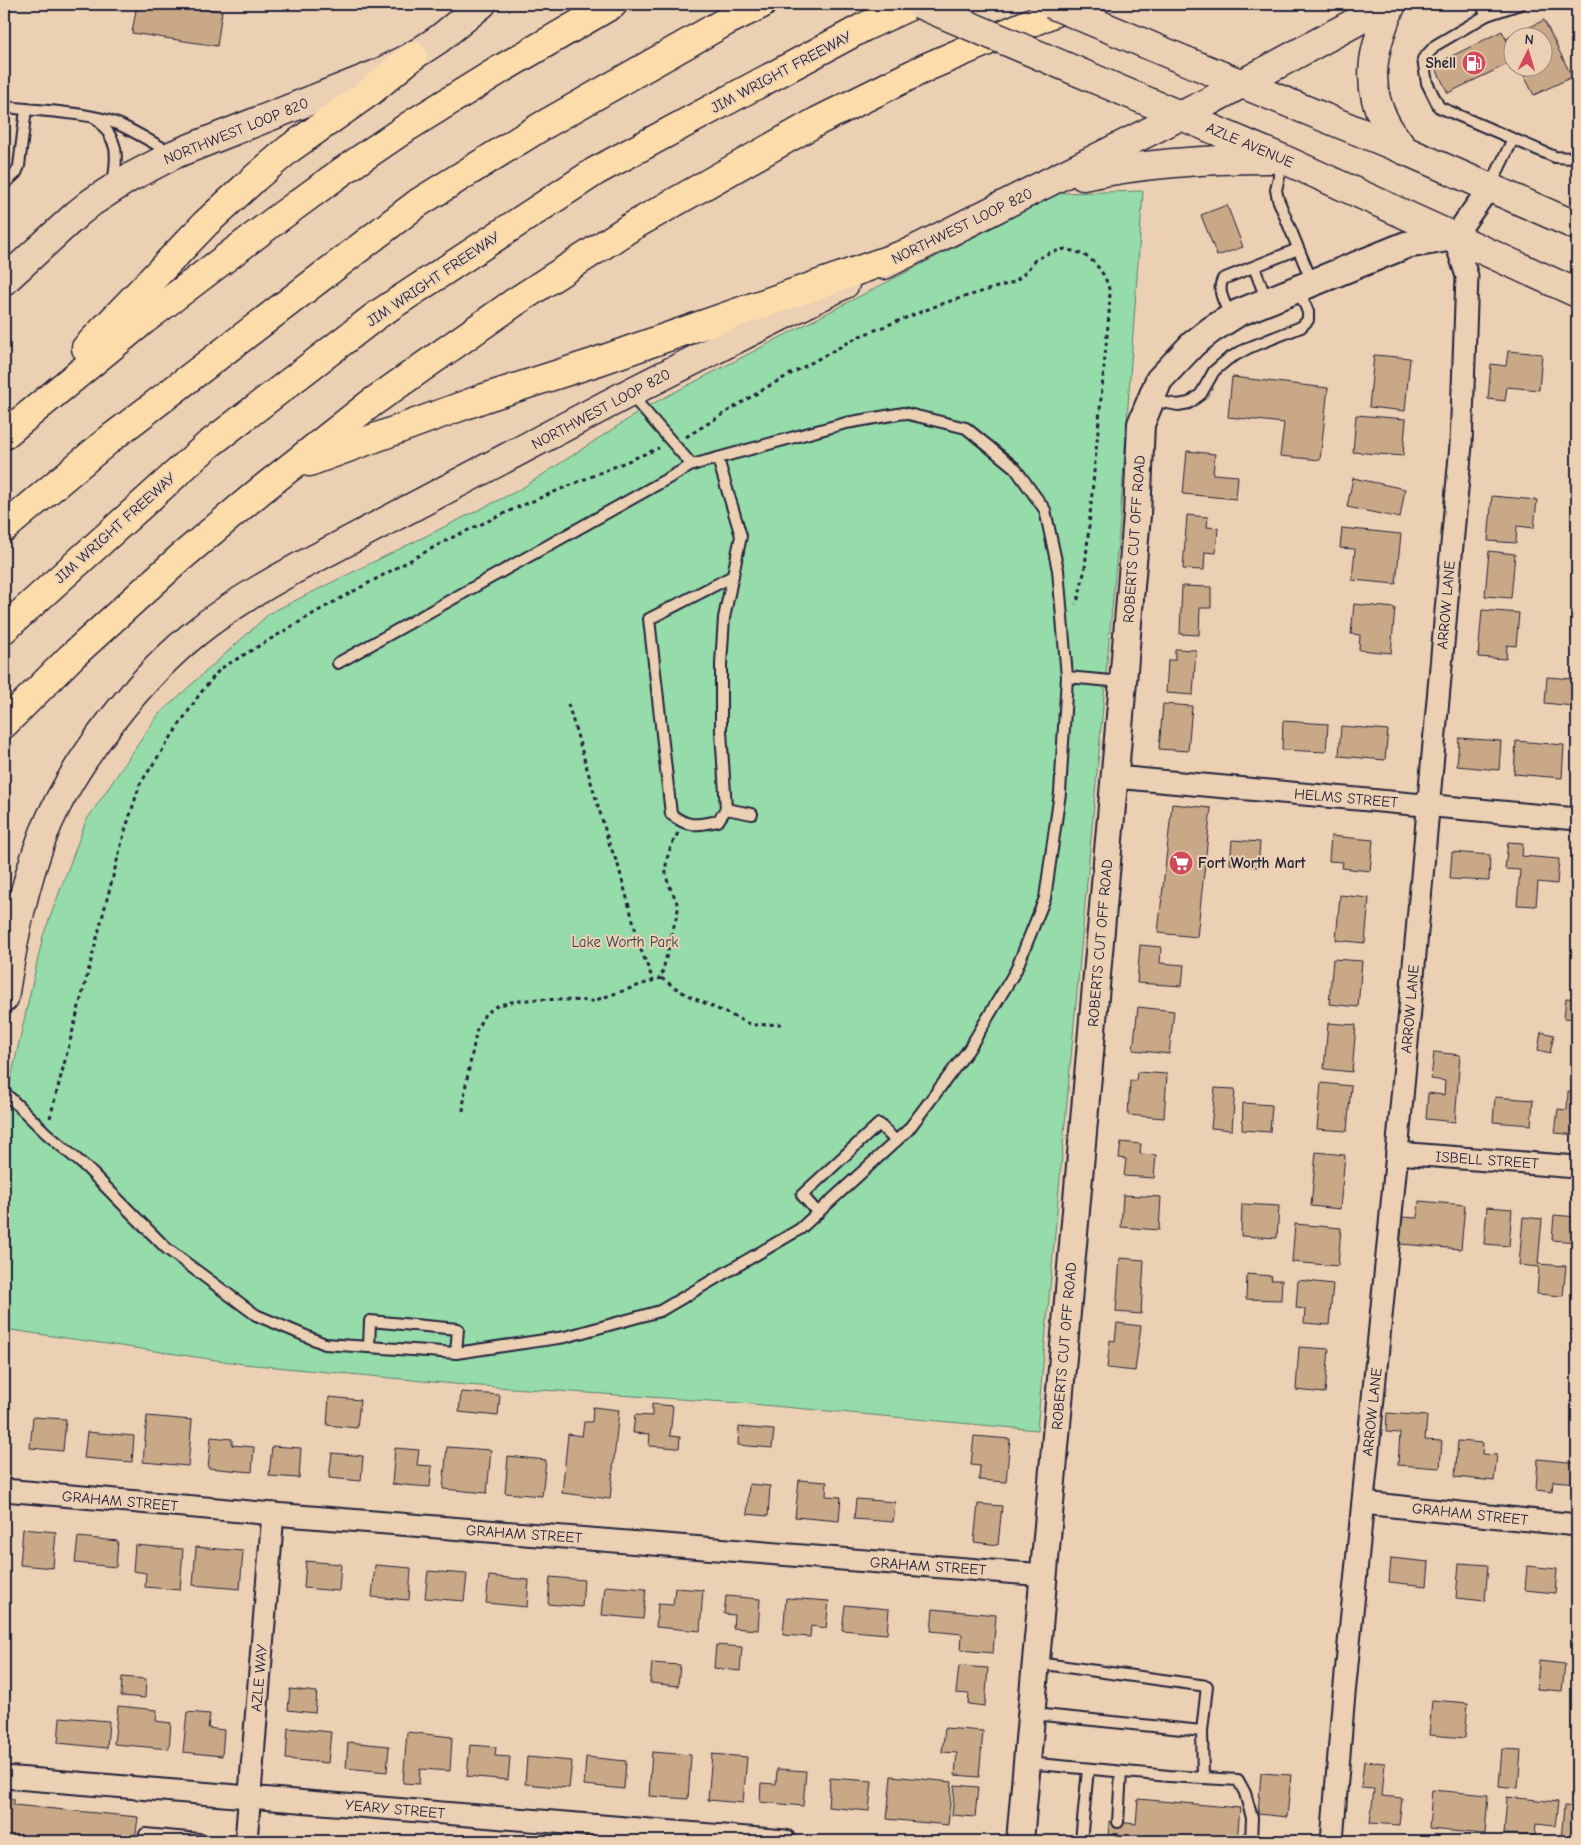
<svg xmlns="http://www.w3.org/2000/svg" width="1581" height="1845" font-family="'Comic Neue',sans-serif">
<rect width="100%" height="100%" fill="#ecd0b3"/>
<filter id="ink" filterUnits="userSpaceOnUse"><feTurbulence type="fractalNoise" baseFrequency=".02" numOctaves="2"/><feDisplacementMap in="SourceGraphic" scale="10" xChannelSelector="R" yChannelSelector="G"/><feConvolveMatrix kernelMatrix="1 2 1 2 8 2 1 2 1" color-interpolation-filters="sRGB"/></filter>
<g filter="url(#ink)">
<!-- green -->
<path fill="#95dcaa" stroke="#5c7f72" d="M1143,191L1120,520L1037,1430L740,1403L465,1385L244,1364L4,1329V1126L10,1083L43,936L86,821L158,715L270,613L519,490L650,405L1059,193Z"/>
<!-- building -->
<g fill="#c9a887" stroke="#22223b">
<path d="M137,4H171L222,11L217,46L132,33Z"/>
<path d="M1544,20L1572,77L1534,95L1520,68H1544V38H1514V55L1506,39Z"/>
<path d="M1502,31L1514,55V61L1448,93L1434,65Z"/>
<path d="M1227,205L1243,247L1217,256L1201,215Z"/>
<path d="M1508,351L1542,354L1539,390L1507,387L1505,401L1488,399L1491,364L1506,366Z"/>
<path d="M1374,355L1410,358L1405,411L1369,407Z"/>
<path d="M1232,377L1328,388L1320,460L1280,456L1284,423L1228,417Z"/>
<path d="M1577,379V404H1575Z"/>
<path d="M1356,415L1406,419L1403,456L1353,452Z"/>
<path d="M1187,451L1215,454L1213,474L1238,476L1236,499L1183,494Z"/>
<path d="M1353,478L1405,489L1400,518L1347,507Z"/>
<path d="M1492,496L1537,500L1534,528L1517,526L1516,543L1488,541Z"/>
<path d="M1187,515L1208,517L1207,527L1218,528L1216,553L1205,552L1204,570L1183,569Z"/>
<path d="M1342,528L1401,534L1396,584L1352,580L1355,549L1340,548Z"/>
<path d="M1489,551L1515,554L1511,598L1485,596Z"/>
<path d="M1182,586L1211,587V608H1200L1199,635L1180,634Z"/>
<path d="M1354,604L1395,608L1391,653L1359,650L1360,635L1351,634Z"/>
<path d="M1482,610L1519,613L1516,646L1507,645L1506,659L1478,657Z"/>
<path d="M1175,649L1196,650L1193,695L1166,693L1168,660H1175Z"/>
<path d="M1547,677L1574,679L1572,706L1545,703Z"/>
<path d="M1163,704L1192,706L1188,751L1159,749Z"/>
<path d="M1283,721L1328,724L1326,752L1282,750Z"/>
<path d="M1341,726L1388,730L1385,760L1339,756Z"/>
<path d="M1459,738L1501,741L1499,770L1457,766Z"/>
<path d="M1516,741L1564,745L1562,778L1514,774Z"/>
<path d="M1172,804L1211,808L1197,937L1158,933Z"/>
<path d="M1331,836L1373,840L1370,871L1342,868L1343,862L1329,861Z"/>
<path d="M1232,840L1260,842L1258,867L1230,864Z"/>
<path d="M1508,842L1523,843L1522,856L1559,859L1557,884L1538,882L1536,906L1517,905L1520,870L1505,869Z"/>
<path d="M1452,852L1490,855L1489,881L1450,879Z"/>
<path d="M1340,895L1369,898L1365,943L1336,940Z"/>
<path d="M1140,945L1161,947L1160,963L1184,965L1182,986L1137,983Z"/>
<path d="M1333,959L1362,961L1358,1007L1329,1004Z"/>
<path d="M1566,998L1577,999V1019L1564,1018Z"/>
<path d="M1138,1007L1174,1011L1169,1054L1133,1050Z"/>
<path d="M1328,1023L1356,1025L1352,1072L1324,1069Z"/>
<path d="M1541,1032L1554,1035L1550,1053L1538,1050Z"/>
<path d="M1434,1052L1460,1055L1455,1122L1426,1119L1428,1093L1444,1095L1445,1081L1431,1079Z"/>
<path d="M1137,1072L1167,1074L1164,1118L1128,1115L1130,1081H1136Z"/>
<path d="M1321,1083L1351,1086L1347,1131L1317,1129Z"/>
<path d="M1215,1088L1235,1089L1232,1130L1211,1128Z"/>
<path d="M1568,1091L1577,1092V1135L1555,1133L1558,1109L1567,1110Z"/>
<path d="M1495,1097L1533,1100L1531,1125L1493,1122Z"/>
<path d="M1243,1103L1272,1105L1270,1132L1242,1130Z"/>
<path d="M1121,1142L1141,1144L1140,1154L1156,1155L1154,1178L1124,1176L1126,1159L1119,1158Z"/>
<path d="M1316,1152L1345,1155L1340,1209L1311,1206Z"/>
<path d="M1123,1195L1161,1197L1159,1230L1121,1227Z"/>
<path d="M1419,1201L1465,1205L1461,1249L1400,1244L1402,1217L1417,1218Z"/>
<path d="M1242,1204L1279,1206L1277,1238L1241,1236Z"/>
<path d="M1487,1207L1512,1209L1509,1246L1484,1244Z"/>
<path d="M1554,1215L1577,1217V1258H1575L1576,1242L1552,1240Z"/>
<path d="M1523,1217L1542,1219L1538,1264L1566,1266L1563,1296L1537,1294L1539,1267L1519,1265Z"/>
<path d="M1295,1224L1341,1228L1338,1266L1292,1262Z"/>
<path d="M1120,1258L1144,1260L1141,1314L1116,1312Z"/>
<path d="M1247,1274L1272,1276L1271,1280H1282L1281,1300L1246,1299Z"/>
<path d="M1298,1280L1333,1284L1329,1325L1304,1323L1305,1309L1296,1308Z"/>
<path d="M1117,1323L1141,1326L1135,1371L1107,1368L1110,1340L1115,1341Z"/>
<path d="M1299,1347L1329,1349L1325,1393L1296,1390Z"/>
<path d="M461,1392L500,1395L498,1416L459,1412Z"/>
<path d="M329,1397L360,1400L357,1428L327,1425Z"/>
<path d="M652,1404L673,1406L670,1436L680,1437L679,1448L649,1446L650,1434L633,1433L635,1415L652,1416Z"/>
<path d="M593,1407L619,1410L610,1499L562,1493L568,1434L582,1436L584,1422H592Z"/>
<path d="M1387,1413L1427,1416L1425,1440L1442,1441L1440,1468L1398,1465L1400,1433L1386,1432Z"/>
<path d="M147,1416L192,1420L188,1466L143,1462Z"/>
<path d="M33,1417L66,1419L63,1451L30,1448Z"/>
<path d="M739,1427L774,1430L772,1448L738,1445Z"/>
<path d="M87,1432L134,1436L132,1462L84,1458Z"/>
<path d="M974,1436L1010,1439L1006,1482L979,1480L980,1466L971,1465Z"/>
<path d="M211,1437L232,1439V1445L254,1447L252,1472L208,1468Z"/>
<path d="M1458,1441L1483,1443L1482,1454L1497,1455L1494,1481L1455,1477Z"/>
<path d="M272,1446L301,1448L299,1478L269,1476Z"/>
<path d="M447,1447L491,1450L487,1493L443,1489Z"/>
<path d="M395,1448L419,1450L417,1465L432,1466L430,1487L392,1484Z"/>
<path d="M332,1453L363,1456L361,1481L329,1478Z"/>
<path d="M508,1456L546,1460L542,1496L505,1493Z"/>
<path d="M1538,1459L1577,1463V1483L1553,1481L1552,1492L1536,1490Z"/>
<path d="M799,1480L827,1482L826,1496L841,1497L839,1521L795,1517Z"/>
<path d="M749,1484L770,1486L768,1516L747,1514Z"/>
<path d="M856,1499L895,1502L893,1522L854,1519Z"/>
<path d="M978,1504L1002,1506L998,1545L974,1542Z"/>
<path d="M23,1529L56,1532L53,1568L20,1565Z"/>
<path d="M78,1537L118,1541L116,1567L75,1563Z"/>
<path d="M135,1545L183,1549L180,1590L145,1587L146,1573L133,1571Z"/>
<path d="M196,1547L243,1551L240,1589L193,1585Z"/>
<path d="M1391,1558L1429,1562L1427,1586L1389,1582Z"/>
<path d="M306,1561L341,1564L339,1591L304,1588Z"/>
<path d="M1459,1563L1488,1565L1485,1601L1456,1598Z"/>
<path d="M375,1565L411,1568L409,1600L372,1597Z"/>
<path d="M1527,1566L1557,1569L1555,1593L1525,1590Z"/>
<path d="M428,1571L467,1574L464,1601L425,1598Z"/>
<path d="M489,1576L529,1580L527,1607L486,1603Z"/>
<path d="M550,1577L584,1580L582,1607L548,1604Z"/>
<path d="M605,1586L646,1589L643,1619L602,1615Z"/>
<path d="M675,1588L703,1590L700,1631L656,1627L658,1604L673,1605Z"/>
<path d="M726,1596L760,1599L758,1630L733,1628L734,1615L724,1614Z"/>
<path d="M786,1598L829,1601L826,1628L811,1626L810,1637L783,1635Z"/>
<path d="M845,1605L889,1609L887,1634L842,1630Z"/>
<path d="M933,1609L996,1615L993,1653L961,1650L962,1634L931,1631Z"/>
<path d="M716,1645L742,1647L740,1671L714,1668Z"/>
<path d="M1539,1661L1565,1664L1562,1691L1537,1689Z"/>
<path d="M652,1663L680,1665L678,1686L650,1683Z"/>
<path d="M959,1666L988,1668L985,1706L968,1704L969,1694L956,1693Z"/>
<path d="M122,1677L146,1679L145,1698L121,1696Z"/>
<path d="M290,1689L317,1692L315,1713L288,1710Z"/>
<path d="M1432,1700L1468,1703L1465,1738L1429,1735Z"/>
<path d="M118,1706L157,1710L156,1721L171,1723L169,1749L114,1744Z"/>
<path d="M187,1712L210,1714L208,1728L224,1730L222,1756L183,1752Z"/>
<path d="M60,1717L109,1721L107,1748L58,1743Z"/>
<path d="M288,1728L331,1732L328,1763L286,1759Z"/>
<path d="M945,1728L983,1731L979,1777L955,1775L957,1753L942,1752Z"/>
<path d="M407,1732L452,1737L450,1771L420,1769L419,1784L403,1783Z"/>
<path d="M348,1742L389,1746L387,1772L346,1768Z"/>
<path d="M470,1745L496,1747L495,1756L510,1757L508,1780L467,1776Z"/>
<path d="M1502,1749L1521,1750L1518,1788L1499,1786Z"/>
<path d="M652,1752L691,1755L688,1799L649,1796Z"/>
<path d="M712,1754L747,1757L743,1803L708,1800Z"/>
<path d="M527,1757L572,1761L569,1788L525,1784Z"/>
<path d="M586,1757L626,1761L624,1789L584,1785Z"/>
<path d="M1364,1761L1385,1763L1382,1796L1402,1798L1399,1825L1370,1823L1374,1789L1361,1788Z"/>
<path d="M777,1769L806,1771L803,1806L760,1802L761,1783L776,1784Z"/>
<path d="M1261,1773L1291,1775L1287,1817L1258,1814Z"/>
<path d="M891,1776L952,1782L948,1825L887,1819Z"/>
<path d="M830,1778L872,1781L869,1811L828,1807Z"/>
<path d="M955,1785L978,1787L975,1817L952,1815Z"/>
<path d="M1432,1790L1488,1795L1485,1834L1429,1829Z"/>
<path d="M1507,1797L1558,1802L1555,1826L1536,1824L1535,1836L1504,1834Z"/>
<path d="M4,1798L14,1799V1805L138,1817L135,1841H4Z"/>
<path d="M1138,1799L1240,1808L1237,1841H1126L1108,1840L1109,1821L1136,1824Z"/>
<path d="M1564,1806L1577,1807V1841L1561,1840Z"/>
<path d="M396,1836L417,1837L416,1841H396Z"/>
<path d="M277,1839L306,1841H277Z"/>
</g>
<g fill="none" stroke-linecap="round" stroke-linejoin="round">
<defs>
<g id="service">
<path d="M1481,4L1487,15L1436,45L1423,59L1427,83L1439,107L1555,157L1573,158L1577,151"/>
<path d="M1487,15L1520,4"/>
<path d="M4,107L26,109"/>
<path d="M96,118C119,141 118,153 113,184"/>
<path d="M1283,160L1276,190L1278,199L1312,282"/>
<path d="M4,184L16,173L19,166L26,109C56,112 90,113 118,124C136,132 153,143 170,152"/>
<path d="M1490,187L1513,139"/>
<path d="M1254,267L1267,301"/>
<path d="M1231,317C1226,305 1216,291 1223,279L1298,249"/>
<path d="M630,394L692,465"/>
<path d="M1152,400L1178,405L1189,403L1201,394L1214,371L1228,359L1248,348L1301,327L1308,320V312L1298,288"/>
<path d="M718,459L741,536L724,618L721,664V731L726,809L718,821C697,825 688,828 671,814L649,619L733,576"/>
<path d="M338,663L692,465L846,423L904,413L966,428L1015,468L1045,510L1058,570L1067,677L1122,682"/>
<path d="M726,809L752,814"/>
<path d="M4,1092L46,1133L87,1168L166,1248L256,1315L325,1344L456,1353L565,1337L660,1311L800,1229L908,1130L969,1049L1016,970L1045,898L1060,793L1067,677"/>
<path d="M818,1213L802,1195L879,1124L896,1141"/>
<path d="M369,1347L370,1321L458,1329L456,1353"/>
<path d="M1037,1663L1207,1686L1202,1731"/>
<path d="M1033,1714L1202,1731L1203,1778"/>
<path d="M1027,1763L1169,1776L1238,1780L1245,1793L1252,1818L1251,1841"/>
<path d="M1118,1822L1121,1772"/>
<path d="M144,1841L145,1834L199,1839V1841"/>
<path d="M1081,1841L1088,1769"/>
<path d="M1116,1841V1840"/>
</g>
<g id="minor">
<path d="M1115,777L1577,819"/>
<path d="M1397,1153L1577,1167"/>
<path d="M4,1490L273,1514L1044,1575"/>
<path d="M1363,1503L1577,1525"/>
<path d="M4,1777L785,1841"/>
<path d="M246,1841L273,1514"/>
<path d="M1332,1841L1343,1705L1397,1153L1461,445L1467,276L1454,237L1489,188"/>
</g>
<path id="tertiary" d="M1020,1841L1123,682L1137,515L1141,424L1159,380L1193,344L1211,330L1238,313L1406,245L1454,237"/>
<g id="secondary">
<path d="M1392,4C1375,42 1363,82 1385,122C1390,132 1398,141 1404,150"/>
<path d="M1186,61L1404,150L1577,226"/>
<path d="M1137,97L1283,159L1577,293"/>
<path d="M1083,176C1146,163 1206,159 1271,159"/>
<path d="M884,265L1210,101L1389,4"/>
<path d="M4,281L77,214L92,202L129,178L175,154L377,74L413,56L439,39L482,4"/>
<path d="M4,998C13,942 23,886 44,833C73,762 141,675 202,628C231,605 264,586 297,568L629,393L845,284"/>
</g>
<g id="motorway">
<path d="M86,348L206,223L255,178L289,149L371,91L413,56"/>
<path d="M4,435L144,320L273,222L340,173L409,126L501,69L613,4"/>
<path d="M309,462L484,398L596,362L905,254"/>
<path d="M4,528L111,438L418,203L542,126L725,22L762,4"/>
<path d="M4,629L208,445L377,315L596,171L864,27L914,4"/>
<path d="M4,724L71,657L180,558L260,491L370,404L515,302L631,227L818,121L927,67L1074,4"/>
</g>
</defs>
<!-- service casing -->
<use href="#service" stroke="#22223b" stroke-width="14"/>
<!-- minor casing -->
<use href="#minor" stroke="#22223b" stroke-width="25"/>
<!-- tertiary casing -->
<use href="#tertiary" stroke="#22223b" stroke-width="30"/>
<!-- secondary casing -->
<use href="#secondary" stroke="#22223b" stroke-width="31"/>
<!-- motorway casing -->
<use href="#motorway" stroke="#22223b" stroke-width="31"/>
<!-- path -->
<g stroke="#22223b" stroke-width="3" stroke-dasharray="4 4" stroke-linecap="butt">
<path d="M686,437L767,387L860,336L941,304L1014,282L1025,273L1035,260L1049,253L1065,249L1083,254L1095,263L1105,277L1110,292L1109,314L1085,568L1079,596L1076,604"/>
<path d="M568,704L609,843L618,865L641,950L653,980"/>
<path d="M678,833C670,847 663,863 667,879C670,891 677,896 678,910L661,978L685,994L752,1025L783,1024"/>
<path d="M463,1111L465,1089L477,1029L485,1014L497,1006L511,1002L537,999L593,1001L661,978"/>
<path d="M50,1118L124,834L140,784L199,695L220,669L323,608L449,539L516,508L659,448"/>
</g>
<!-- service -->
<use href="#service" stroke="#ecd0b3" stroke-width="10"/>
<!-- minor -->
<use href="#minor" stroke="#ecd0b3" stroke-width="21"/>
<!-- tertiary -->
<use href="#tertiary" stroke="#ecd0b3" stroke-width="26"/>
<!-- secondary -->
<use href="#secondary" stroke="#ecd0b3" stroke-width="28"/>
<!-- motorway -->
<use href="#motorway" stroke="#fddcac" stroke-width="28"/>
<defs>
<g id="secondary-bridge">
<path d="M919,4L1137,97"/>
<path d="M1051,4L1186,61"/>
</g>
</defs>
<!-- secondary-bridge casing -->
<use href="#secondary-bridge" stroke="#22223b" stroke-width="31" stroke-linecap="butt"/>
<!-- secondary-bridge -->
<use href="#secondary-bridge" stroke="#ecd0b3" stroke-width="28"/>
</g>
</g>
<!-- icons -->
<defs>
<symbol id="fuel-disc" viewBox="-11 -11 22 22"><circle r="9.5" fill="#d1495b" stroke="#ecd0b3"/><path d="M-5.5-6h7V0h2V4h1.3V-2.5L3-4.5l.8-.8L6-3V5H2.5V1h-1V6h-7ZM-4.2-4.7v3.2H.2V-4.7Z" fill="#fff"/></symbol>
<symbol id="supermarket-disc" viewBox="-11 -11 22 22"><circle r="9.5" fill="#d1495b" stroke="#ecd0b3"/><path d="M-6-5.5h2.5l.6 2H6L4.5 2H-2.5L-4.4-4H-6ZM-1.5 3.2a1.3 1.3 0 1 0 .1 0ZM3 3.2a1.3 1.3 0 1 0 .1 0Z" fill="#fff"/></symbol>
</defs>
<g fill-rule="evenodd">
<use href="#fuel-disc" x="1460" y="49" width="28" height="28"/>
<use href="#supermarket-disc" x="1167" y="849" width="28" height="28"/>
</g>
<g text-anchor="middle" stroke-width="4" stroke-linejoin="round" paint-order="stroke">
<!-- poi labels -->
<g font-size="15" font-weight="bold" fill="#22223b" stroke="#ecd0b3" text-anchor="end">
<text x="1456" y="68">Shell</text>
<text x="1198" y="868" text-anchor="start">Fort Worth Mart</text>
</g>
<!-- street labels -->
<g font-size="15" fill="#22223b" stroke="#ecd0b3">
<text transform="translate(781 72) rotate(-28)" y="5">JIM WRIGHT FREEWAY</text>
<text transform="translate(236 131) rotate(-22)" y="5">NORTHWEST LOOP 820</text>
<text transform="translate(1250 145) rotate(23)" y="5">AZLE AVENUE</text>
<text transform="translate(962 226) rotate(-26)" y="5">NORTHWEST LOOP 820</text>
<text transform="translate(433 279) rotate(-34)" y="5">JIM WRIGHT FREEWAY</text>
<text transform="translate(601 409) rotate(-28)" y="5">NORTHWEST LOOP 820</text>
<text transform="translate(115 528) rotate(-42)" y="5">JIM WRIGHT FREEWAY</text>
<text transform="translate(1134 539) rotate(-86)" y="5">ROBERTS CUT OFF ROAD</text>
<text transform="translate(1446 605) rotate(-85)" y="5">ARROW LANE</text>
<text transform="translate(1346 798) rotate(5)" y="5">HELMS STREET</text>
<text transform="translate(1100 943) rotate(-85)" y="5">ROBERTS CUT OFF ROAD</text>
<text transform="translate(1410 1009) rotate(-85)" y="5">ARROW LANE</text>
<text transform="translate(1487 1160) rotate(4)" y="5">ISBELL STREET</text>
<text transform="translate(1064 1346) rotate(-85)" y="5">ROBERTS CUT OFF ROAD</text>
<text transform="translate(1372 1412) rotate(-84)" y="5">ARROW LANE</text>
<text transform="translate(120 1501) rotate(5)" y="5">GRAHAM STREET</text>
<text transform="translate(1470 1514) rotate(6)" y="5">GRAHAM STREET</text>
<text transform="translate(524 1534) rotate(4)" y="5">GRAHAM STREET</text>
<text transform="translate(928 1566) rotate(4)" y="5">GRAHAM STREET</text>
<text transform="translate(259 1678) rotate(-85)" y="5">AZLE WAY</text>
<text transform="translate(395 1809) rotate(5)" y="5">YEARY STREET</text>
</g>
<!-- park labels -->
<g font-size="15" fill="#333e4c" stroke="#ecd0b3">
<text x="625" y="947">Lake Worth Park</text>
</g>
</g>
<!-- margin -->
<rect width="1581" height="1845" fill="none" stroke="#ecd0b3" stroke-width="20"/>
<rect x="10" y="10" width="1561" height="1825" fill="none" stroke="#22223b" stroke-width="2" filter="url(#ink)"/>
<!-- north arrow -->
<g transform="translate(1528 52) rotate(5)"><circle r="24" fill="#ecd0b3" stroke="#9b8a83"/>
<path d="M0-4L9 19L0 12L-9 19Z" fill="#d1495b"/>
<text y="-8" font-size="14" font-weight="bold" text-anchor="middle" fill="#22223b">N</text>
</g>
</svg>
